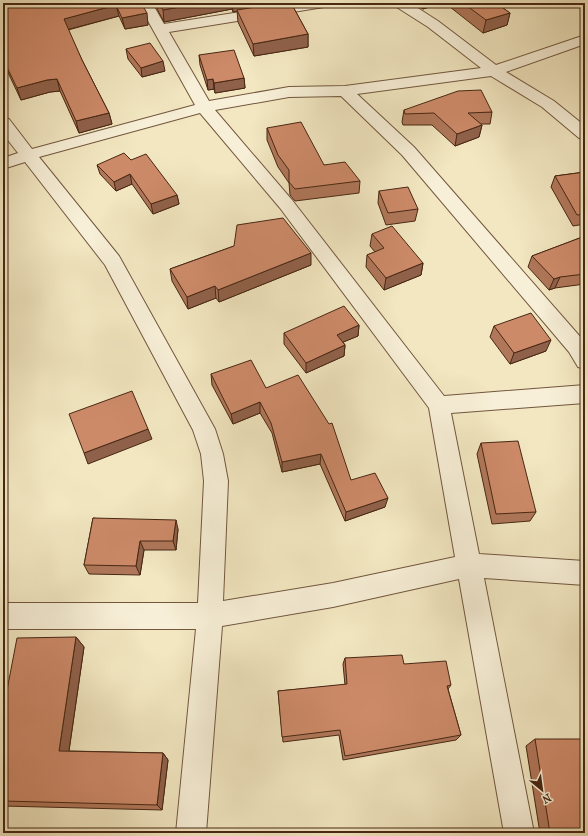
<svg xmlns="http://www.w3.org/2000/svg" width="588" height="836" font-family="'IM FELL French Canon',serif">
<rect width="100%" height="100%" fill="#f2e7c1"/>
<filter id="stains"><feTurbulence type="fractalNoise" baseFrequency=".005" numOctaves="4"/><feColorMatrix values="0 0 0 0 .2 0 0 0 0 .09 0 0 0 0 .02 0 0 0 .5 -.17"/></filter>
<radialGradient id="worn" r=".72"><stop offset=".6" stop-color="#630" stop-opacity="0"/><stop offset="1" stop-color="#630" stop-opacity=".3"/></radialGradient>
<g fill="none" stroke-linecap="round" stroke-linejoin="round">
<defs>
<g id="minor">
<path d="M138,3H152L164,24L297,3H331L329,6L324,7L169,32L209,101L289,87L345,86L481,68L428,27L395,6L393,3H410L438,21L496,65L585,35V44L506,72L554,101L585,126V139L579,138L542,107L491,76L357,94L414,147L583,340L585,343V369L578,367L569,352L402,155L341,96L289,97L215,110L292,200L444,396L585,385V403L451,413L479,554L585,561V585L484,578L534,833H504L459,579L333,607L222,626L206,833H176L196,629H3V603H198L204,481L201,454L193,430L105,265L25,162L3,169V158L18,153L3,134V118L9,119L32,149L195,105ZM200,113L280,208L429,408L455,557L333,583L223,601L228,481L223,454L215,429L119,256L39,157Z"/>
<path d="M574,3H585V9L576,6Z"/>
</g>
</defs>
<!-- minor casing -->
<use href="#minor" stroke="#72573e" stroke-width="2"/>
<!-- minor -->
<use href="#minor" fill="#f7efd7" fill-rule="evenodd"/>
</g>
<!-- wall -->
<g fill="#b0775a" stroke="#472713">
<path d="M3,3H141L148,25L125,29L119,16L68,30L82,60L109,113L112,124L79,133L60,91L50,92L21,100L3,62Z"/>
<path d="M154,3H291L308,34V47L254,56L238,22L237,11L233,12L232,9L164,22Z"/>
<path d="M412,3H442L423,9Z"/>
<path d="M445,3H496L510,13L507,25L483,33Z"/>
<path d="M126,49L165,71L142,77L128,59Z"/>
<path d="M199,55L244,78L245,88L215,93L214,89L208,90L200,65Z"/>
<path d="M404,110L492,112L490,124H481L482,125L479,137L455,146L432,125H403L402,122Z"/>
<path d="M267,128L324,165L360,181L359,193L295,201L290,195L289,183L278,167L267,140Z"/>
<path d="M131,160L177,195L179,204L153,214L132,184L116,191L100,174L97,165Z"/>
<path d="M585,172V224L573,226L551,187L555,176Z"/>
<path d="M379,191L418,209L415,221L386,225L378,203Z"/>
<path d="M372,234L423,263L421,275L384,290L366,267L367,255L375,252L370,246Z"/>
<path d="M585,236V284L555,288L549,290L528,267L532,256Z"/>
<path d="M234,246L311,265L219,302L216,298L188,309L172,281L170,269Z"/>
<path d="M359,325L358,336L343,342L345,345L344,356L306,373L284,344V333Z"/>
<path d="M494,326L546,351L510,364L490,337Z"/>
<path d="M211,374L266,388L351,480L385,507L345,521L320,464L282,472L272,433L260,413L233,424L212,385Z"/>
<path d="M481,443L536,512L530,521L492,524L477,454Z"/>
<path d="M93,518L178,529L176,550H144L140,575L89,574L84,565Z"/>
<path d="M76,637L84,647L69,751L163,753L168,760L162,810L3,806V711Z"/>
<path d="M345,658L404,664L451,685L448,689L461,735L456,740L343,760L339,735L283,742L278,691L345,685L343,664Z"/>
<path d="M535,739L585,833H540L526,746Z"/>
</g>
<!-- shaded-wall -->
<g fill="#90614a" stroke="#472713">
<path d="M201,3H231L232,9L164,22L163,10Z"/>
<path d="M232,3H284L233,12Z"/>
<path d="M424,3H442L423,9Z"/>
<path d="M116,5L119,16L66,30L64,19Z"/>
<path d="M147,13L148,25L125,29L122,18Z"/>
<path d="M510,13L507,25L483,33L486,20Z"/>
<path d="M308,34V47L254,56L253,44Z"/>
<path d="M163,61L165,71L142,77L141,68Z"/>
<path d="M244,78L245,88L215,93L214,83Z"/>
<path d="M57,79L60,91L50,92L21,100L17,88L47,80Z"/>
<path d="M213,79L214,89L208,90L207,80Z"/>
<path d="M109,113L112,124L79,133L76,121Z"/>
<path d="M482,125L479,137L455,146L457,134Z"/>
<path d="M130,174L132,184L116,191L114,182Z"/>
<path d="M177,195L179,204L153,214L151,204Z"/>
<path d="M311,253V265L219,302L218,290Z"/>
<path d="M423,263L421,275L384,290L386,278Z"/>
<path d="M560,277L555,288L549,290L554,279Z"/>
<path d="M215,286L216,298L188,309L187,297Z"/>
<path d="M359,325L358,336L336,345L337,335Z"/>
<path d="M551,340L546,351L510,364L514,353Z"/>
<path d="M345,345L344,356L306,373V363Z"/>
<path d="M260,402V413L233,424L231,414Z"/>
<path d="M148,429L152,439L88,464L84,453Z"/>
<path d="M321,454L320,464L282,472V462Z"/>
<path d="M388,498L385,507L345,521L346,512Z"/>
<path d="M176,520L178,529L176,550L173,541Z"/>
<path d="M140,541L144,550L140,575L136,566Z"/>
<path d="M76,637L84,647L68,757L59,751Z"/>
<path d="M163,753L168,760L162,810L157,805Z"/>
</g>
<!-- building -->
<g fill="#cd8a69" stroke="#472713">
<path d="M3,3H141L147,13L122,18L116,5L64,19L82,60L109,113L76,121L57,79L47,80L17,88L3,59Z"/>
<path d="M159,3H201L163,10Z"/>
<path d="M281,3H291L308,34L253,44L237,10Z"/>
<path d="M463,3H496L510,13L486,20Z"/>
<path d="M150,43L163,61L141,68L126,49Z"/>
<path d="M234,50L244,78L214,83L213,79L207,80L199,55Z"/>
<path d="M481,90L492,112L468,113L482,125L457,134L434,113L405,114L404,110L458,91Z"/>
<path d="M301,122L324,165L345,162L360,181L295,189L289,182V170L278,155L267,128Z"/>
<path d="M124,153L131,160L146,154L177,195L151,204L130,174L114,182L97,165Z"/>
<path d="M585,172V214L577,215L555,176Z"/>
<path d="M408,187L418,209L388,213L379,191Z"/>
<path d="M283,218L311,253L218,290L215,286L187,297L170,269L234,246L237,225Z"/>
<path d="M392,226L423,263L386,278L367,255L384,248L372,234Z"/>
<path d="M585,236V274L560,277L554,279L532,256Z"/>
<path d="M344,306L359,325L337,335L345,345L306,363L284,333Z"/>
<path d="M531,313L551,340L514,353L494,326Z"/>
<path d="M251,360L266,388L298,375L329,424L332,423L351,480L375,473L388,498L346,512L321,454L282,462L271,423L260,402L231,414L211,374Z"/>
<path d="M132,391L148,429L84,453L69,414Z"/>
<path d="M518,441L536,512L496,514L481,443Z"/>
<path d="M93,518L176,520L173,541H140L136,566L84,565Z"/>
<path d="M76,637L59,751L163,753L157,805L3,801V711L17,638Z"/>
<path d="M402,655L404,664L446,661L451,685L447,686L461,735L345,756L340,730L282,737L278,691L347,684L345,658Z"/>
<path d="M535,739H585V833H550Z"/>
</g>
<!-- margin -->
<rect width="588" height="836" fill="none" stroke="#f2e7c1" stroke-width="16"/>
<rect x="4" y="4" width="580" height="828" fill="none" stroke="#472713" stroke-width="2"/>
<rect x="8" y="8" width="572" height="820" fill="none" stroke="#472713"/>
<!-- north arrow -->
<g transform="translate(542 790) rotate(151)" stroke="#f7efd7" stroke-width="3" paint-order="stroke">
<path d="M0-3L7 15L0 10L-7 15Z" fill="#472713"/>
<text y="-6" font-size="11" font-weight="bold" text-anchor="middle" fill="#472713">N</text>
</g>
<rect width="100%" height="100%" filter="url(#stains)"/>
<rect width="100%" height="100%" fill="url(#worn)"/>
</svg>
